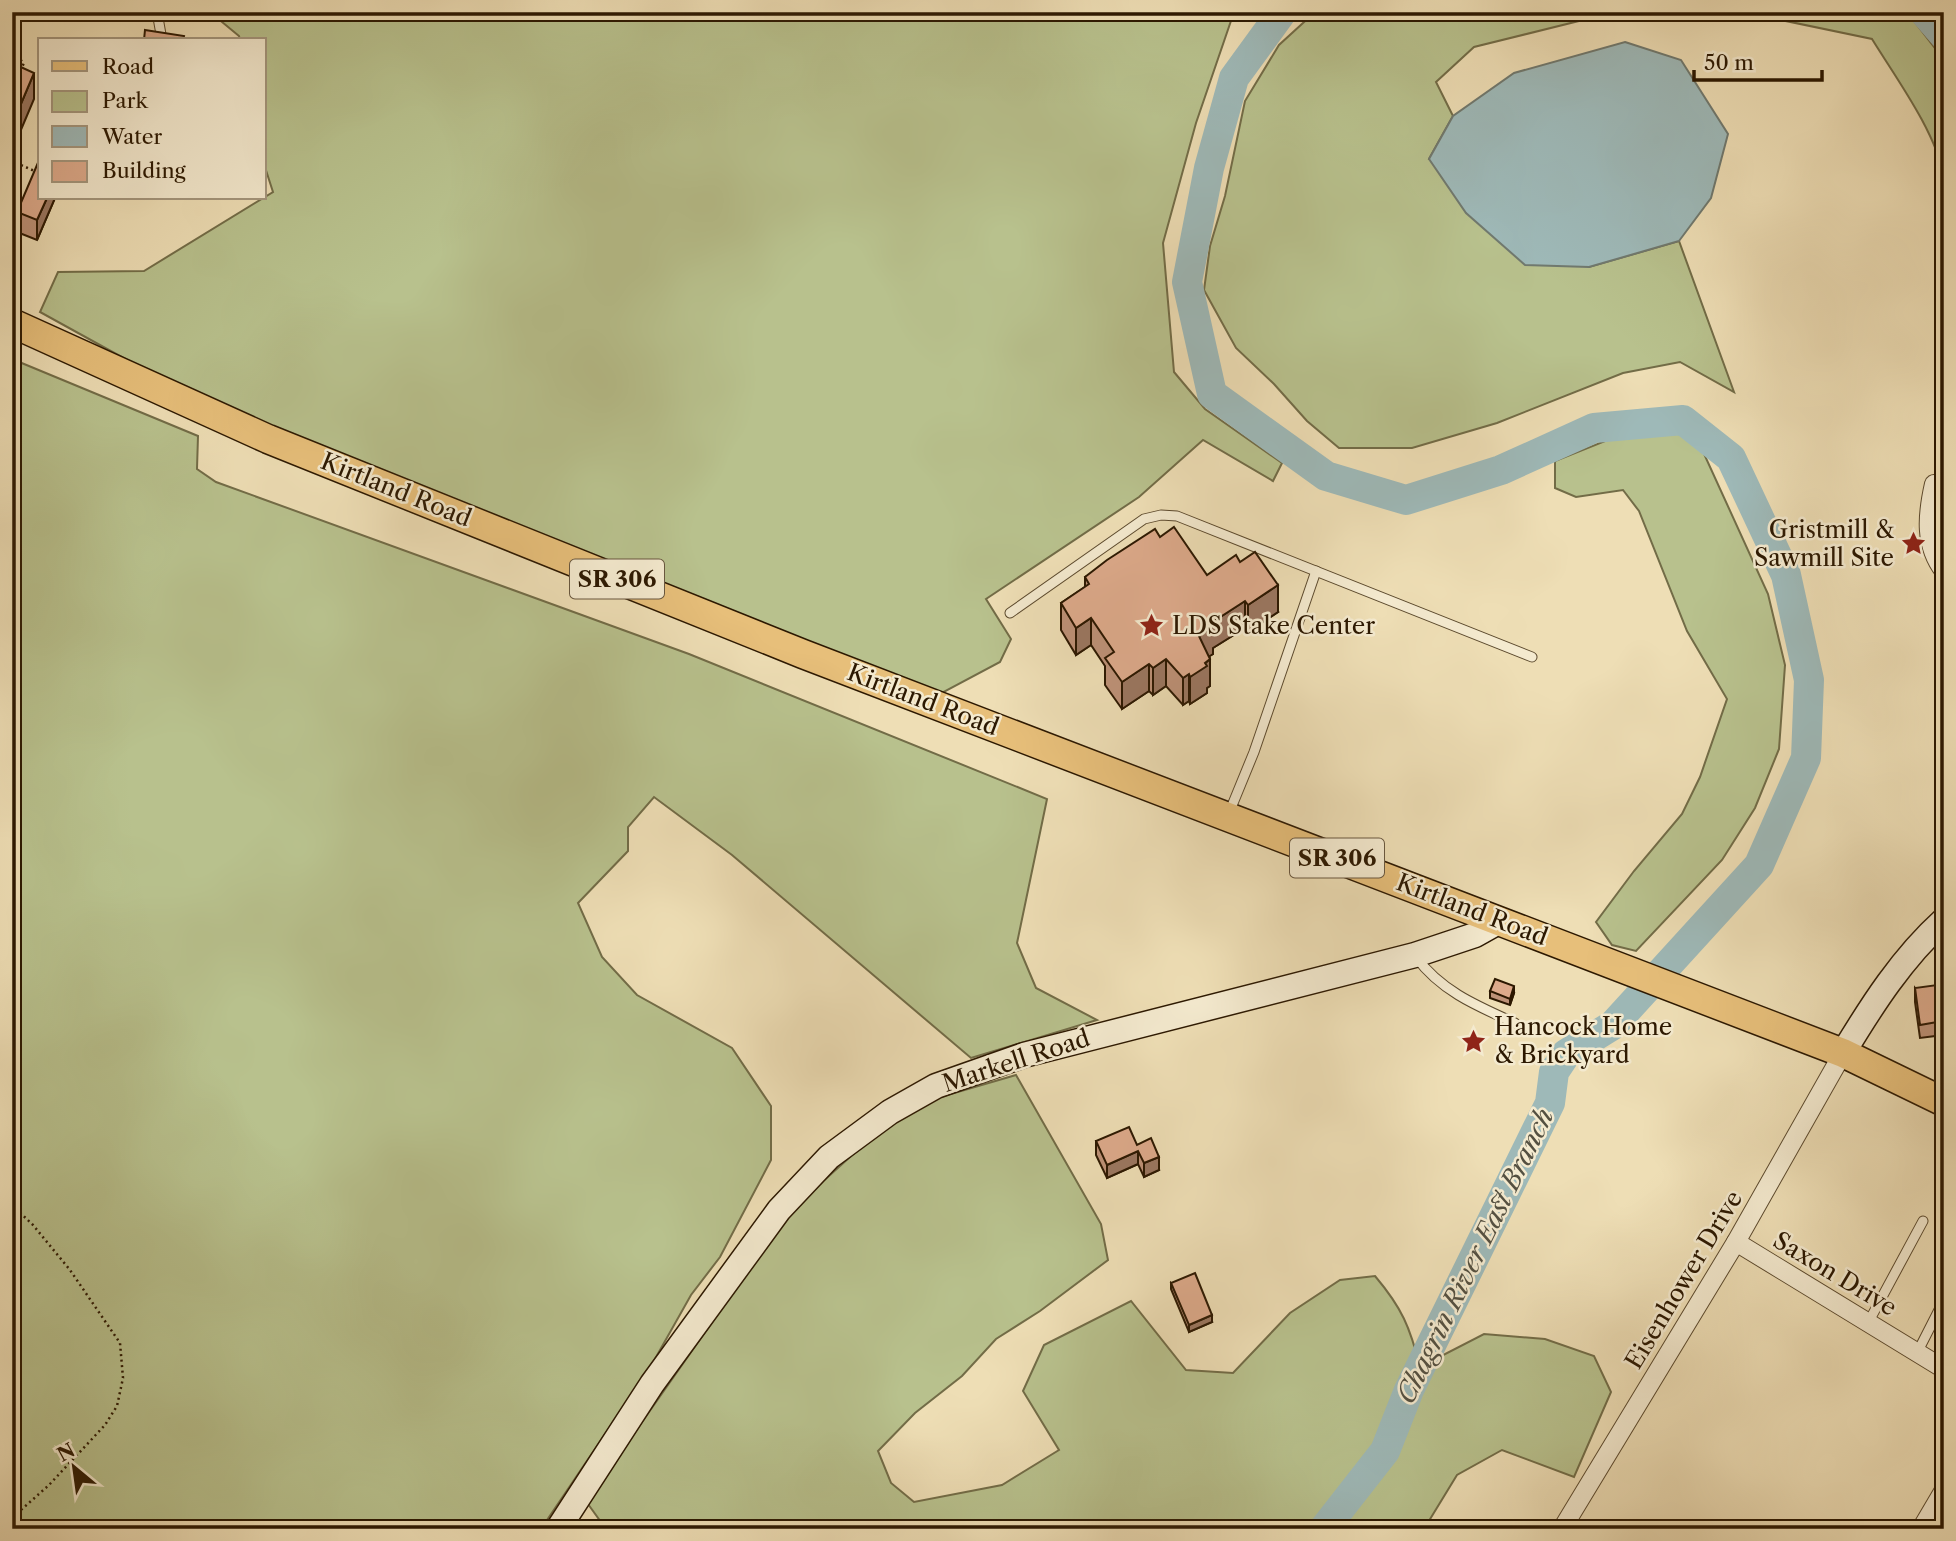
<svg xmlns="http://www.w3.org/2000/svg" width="1956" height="1541" font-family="'Libre Caslon Text',serif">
<rect width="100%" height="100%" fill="#eedeb5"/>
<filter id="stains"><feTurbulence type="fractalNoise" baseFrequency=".00286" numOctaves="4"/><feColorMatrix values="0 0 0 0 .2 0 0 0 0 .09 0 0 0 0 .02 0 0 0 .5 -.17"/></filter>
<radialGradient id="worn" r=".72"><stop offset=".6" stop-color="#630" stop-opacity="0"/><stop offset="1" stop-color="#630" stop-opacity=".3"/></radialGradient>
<!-- green -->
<g fill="#b8c18d" stroke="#726c47" stroke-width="2">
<path d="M210,12H1234L1196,123L1163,243L1174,372L1205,409L1282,463L1273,481L1203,440L1139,497L986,599L1011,639L1000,662L940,694L211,403L138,366L40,312L58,272L144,271L273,192L264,164V40H240L239,36Z"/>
<path d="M1315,12H1907L1944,60V177C1936,132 1896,78 1872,39L1757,15L1728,21L1603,15L1474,47L1436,82L1453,116L1429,159L1589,267L1679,241L1734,392L1680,362L1623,373L1497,423L1412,448H1339L1307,421L1274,384L1236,348L1204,290L1210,246L1225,196L1245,101L1279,45Z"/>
<path d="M12,359L198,436L197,469L216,482L689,654L1047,799L1017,943L1036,988L1097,1020L971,1058L732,855L654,797L628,827V851L578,903L602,957L637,995L732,1048L771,1106V1160L720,1257L691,1295L651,1366L541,1529H12Z"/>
<path d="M1671,428L1700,445L1768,594L1785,665L1779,749L1755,808L1722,860L1636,951L1612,945L1596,922L1634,871L1682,814L1700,777L1727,699L1687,631L1639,511L1623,490L1576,497L1555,488V461L1625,433Z"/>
<path d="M1016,1075L1101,1224L1108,1260L1040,1311L996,1339L962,1376L915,1413L878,1451L891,1483L914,1502L1002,1485L1059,1450L1023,1391L1044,1345L1131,1301L1186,1370L1233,1373L1290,1313L1340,1280L1375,1276C1402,1308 1410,1327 1420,1367L1484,1334L1545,1339L1594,1356L1611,1392L1574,1477L1502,1450L1457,1475L1424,1529H606L588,1504L635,1432L790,1211L880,1130L937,1098Z"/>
</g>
<!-- water -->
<path fill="#9eb9b8" stroke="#70796f" stroke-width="2" d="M1625,42L1681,60L1728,134L1711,198L1679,241L1589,267L1525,265L1466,213L1429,159L1453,116L1514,73Z"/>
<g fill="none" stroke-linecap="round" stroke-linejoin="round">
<!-- river -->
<g stroke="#9eb9b8" stroke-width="30">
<path d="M1282,12L1234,78L1209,168L1187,282L1212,394L1326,476L1406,500L1501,470L1594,428L1683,420L1731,458L1786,575L1809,680L1806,758L1759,865L1613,1025L1566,1054L1554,1072L1550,1103L1409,1390L1385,1451L1324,1529"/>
<path d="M1924,12L1944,35"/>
</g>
<defs>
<g id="lane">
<path d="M157,12L162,40"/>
<path d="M1010,613L1144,519L1161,515L1177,516L1532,657"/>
<path d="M1229,813L1254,752L1316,571"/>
<path d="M1416,957C1441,991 1477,1006 1515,1023"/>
<path d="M1868,1323L1923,1221"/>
<path d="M1917,1353L1944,1300"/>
</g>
<g id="street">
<path d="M1934,484C1927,515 1924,545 1944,571"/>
<path d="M1736,1242L1944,1369"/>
<path d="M1562,1529L1736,1242L1843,1053"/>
<path d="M1921,1529L1944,1490"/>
</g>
<g id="secondary">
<path d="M1843,1053C1872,1005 1902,958 1944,920"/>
<path d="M558,1529L652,1384L779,1210L829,1157L890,1112L936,1086L1024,1055L1415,955L1475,935L1500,921"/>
</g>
<path id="primary" d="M12,323L268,439L803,654L1843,1053L1944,1102"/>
</defs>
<!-- lane casing -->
<use href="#lane" stroke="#5c4a2e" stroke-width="11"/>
<!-- street casing -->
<use href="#street" stroke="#5c4a2e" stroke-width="20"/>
<!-- secondary casing -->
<use href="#secondary" stroke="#2c1801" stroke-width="27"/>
<!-- primary casing -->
<use href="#primary" stroke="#2c1801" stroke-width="31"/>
<!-- path -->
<g stroke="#2c1801" stroke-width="2.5" stroke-dasharray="2 3.5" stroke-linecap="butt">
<path d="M12,53L24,63L21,69"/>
<path d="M12,185L21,165L39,173L40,170"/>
<path d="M12,1205L33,1225L70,1270L120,1343L123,1378L117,1406L105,1425L49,1485L12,1518"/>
</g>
<!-- lane -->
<use href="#lane" stroke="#f4eacf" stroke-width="9"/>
<!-- street -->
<use href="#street" stroke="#f4eacf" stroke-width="18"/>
<!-- secondary -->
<use href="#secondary" stroke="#f4eacf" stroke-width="24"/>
<!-- primary -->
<use href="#primary" stroke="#e7bf7a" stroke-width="28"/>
</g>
<!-- wall -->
<g fill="#be9278" stroke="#2c1801" stroke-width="2">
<path d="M40,198H55L37,240L17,232V212Z"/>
<path d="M1160,537L1207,575L1278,612L1248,632L1245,628L1213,648V654L1209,656L1210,686L1207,688V693L1190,704L1189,701L1183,705L1166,686L1153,695L1149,691L1122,709L1105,685V666L1091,645L1076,655L1061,630V603L1085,587V577Z"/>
<path d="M1915,988L1943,1021V1035L1920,1038L1915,1002Z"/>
<path d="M1490,991L1514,993L1510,1005L1490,998Z"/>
<path d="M1096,1141L1137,1145L1159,1170L1144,1177L1138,1164L1107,1178L1096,1155Z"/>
<path d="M1171,1283L1212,1322L1189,1332L1171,1289Z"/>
</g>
<!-- shaded-wall -->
<g fill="#9b7761" stroke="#2c1801" stroke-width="2">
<path d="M34,73V99L12,151V125Z"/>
<path d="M47,198H55L37,240V220Z"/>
<path d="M1278,585V612L1248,632V605Z"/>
<path d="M1245,601V628L1213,648V654L1199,663V636L1211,623Z"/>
<path d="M1091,618V645L1076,655V628Z"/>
<path d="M1166,659V686L1153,695V668Z"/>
<path d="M1210,659V686L1207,688V693L1190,704V677Z"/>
<path d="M1149,664V691L1122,709V682Z"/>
<path d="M1189,674V701L1183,705V678Z"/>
<path d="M1514,986V993L1510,1005V999Z"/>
<path d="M1138,1151V1164L1107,1178V1165Z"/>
<path d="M1159,1157V1170L1144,1177V1163Z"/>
<path d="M1212,1315V1322L1189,1332V1325Z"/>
</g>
<!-- building -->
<g fill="#ddaa8b" stroke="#2c1801" stroke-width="2">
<path d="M145,30L184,36L183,40H144Z"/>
<path d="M12,63L34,73L12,125Z"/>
<path d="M40,158V198H47L37,220L17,212Z"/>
<path d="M1174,527L1207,575L1236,555L1240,562L1255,552L1278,585L1248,605L1245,601L1211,623L1213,627L1199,636L1210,659L1205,663L1207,666L1190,677L1189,674L1183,678L1166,659L1153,668L1149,664L1122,682L1105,658L1114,652L1091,618L1076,628L1061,603L1089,584L1085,577L1107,560L1155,529L1160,537Z"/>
<path d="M1495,979L1514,986L1510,999L1490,991Z"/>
<path d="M1937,985L1943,1021L1920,1025L1915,988Z"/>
<path d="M1129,1127L1137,1145L1151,1138L1159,1157L1144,1163L1138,1151L1107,1165L1096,1141Z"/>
<path d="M1195,1273L1212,1315L1189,1325L1171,1283Z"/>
</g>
<!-- icons -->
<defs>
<symbol id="sight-bare" viewBox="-9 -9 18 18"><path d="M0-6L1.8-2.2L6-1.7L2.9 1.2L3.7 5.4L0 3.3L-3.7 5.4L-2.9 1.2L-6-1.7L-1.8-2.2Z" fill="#8f2418" stroke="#f4eacf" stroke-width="2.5" paint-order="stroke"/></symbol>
</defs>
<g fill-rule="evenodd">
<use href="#sight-bare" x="1896" y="526" width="35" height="35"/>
<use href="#sight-bare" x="1134" y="608" width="35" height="35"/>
<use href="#sight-bare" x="1456" y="1024" width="35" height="35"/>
</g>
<g text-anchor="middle" stroke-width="5" stroke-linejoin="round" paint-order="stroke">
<!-- shield labels -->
<g fill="#f4eacf" stroke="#68573f" stroke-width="2">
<rect x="570" y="559.5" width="94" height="39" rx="5"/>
<rect x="1290" y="838.5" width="94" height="39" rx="5"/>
</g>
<g font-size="23" font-weight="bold" fill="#2c1801">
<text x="617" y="587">SR 306</text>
<text x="1337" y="866">SR 306</text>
</g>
<!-- street labels -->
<g font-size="24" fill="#2c1801" stroke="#f4eacf">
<text transform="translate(396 490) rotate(22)" y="8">Kirtland Road</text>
<text transform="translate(923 700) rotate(21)" y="8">Kirtland Road</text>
<text transform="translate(1472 910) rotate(21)" y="8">Kirtland Road</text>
<text transform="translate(1016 1061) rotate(-18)" y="8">Markell Road</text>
<text transform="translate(1835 1274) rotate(31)" y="8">Saxon Drive</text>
<text transform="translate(1684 1280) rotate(-59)" y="8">Eisenhower Drive</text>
</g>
<!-- poi labels -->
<g font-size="24" fill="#2c1801" stroke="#f4eacf" text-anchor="start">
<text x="1894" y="538" text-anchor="end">Gristmill &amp;<tspan x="1894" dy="28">Sawmill Site</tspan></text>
<text x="1172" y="634">LDS Stake Center</text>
<text x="1494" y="1035">Hancock Home<tspan x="1494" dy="28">&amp; Brickyard</tspan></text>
</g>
<!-- water labels -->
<g font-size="26" font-style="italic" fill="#545041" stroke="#f4eacf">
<text transform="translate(1475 1256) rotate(-64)" y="9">Chagrin River East Branch</text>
</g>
</g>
<!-- margin -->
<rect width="1956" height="1541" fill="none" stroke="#eedeb5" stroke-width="42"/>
<rect x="14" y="14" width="1928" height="1513" fill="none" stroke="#2c1801" stroke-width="3.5"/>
<rect x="21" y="21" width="1914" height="1499" fill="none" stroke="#2c1801" stroke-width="2"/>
<!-- legend -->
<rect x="38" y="38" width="228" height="161" fill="#f4eacf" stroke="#a4967d" stroke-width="2"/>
<rect x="52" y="61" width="35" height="10" fill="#e7bf7a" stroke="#a4967d" stroke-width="2"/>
<text x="102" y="74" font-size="21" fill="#2c1801">Road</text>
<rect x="52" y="91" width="35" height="21" fill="#b8c18d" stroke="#a4967d" stroke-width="2"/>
<text x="102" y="108" font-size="21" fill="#2c1801">Park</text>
<rect x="52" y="126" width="35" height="21" fill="#9eb9b8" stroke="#a4967d" stroke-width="2"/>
<text x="102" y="144" font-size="21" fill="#2c1801">Water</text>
<rect x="52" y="161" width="35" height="21" fill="#ddaa8b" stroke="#a4967d" stroke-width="2"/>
<text x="102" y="178" font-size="21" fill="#2c1801">Building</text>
<!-- north arrow -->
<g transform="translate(74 1467) rotate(331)" stroke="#f4eacf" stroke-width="5" paint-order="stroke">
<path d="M0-5L12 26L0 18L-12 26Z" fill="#2c1801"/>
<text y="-10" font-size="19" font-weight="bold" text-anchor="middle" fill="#2c1801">N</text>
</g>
<!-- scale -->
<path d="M1694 70v10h128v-10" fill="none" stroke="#2c1801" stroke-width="3.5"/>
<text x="1704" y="70" font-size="21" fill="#2c1801" stroke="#f4eacf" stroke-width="5" paint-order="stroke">50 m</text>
<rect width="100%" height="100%" filter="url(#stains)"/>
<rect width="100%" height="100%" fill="url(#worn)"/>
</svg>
